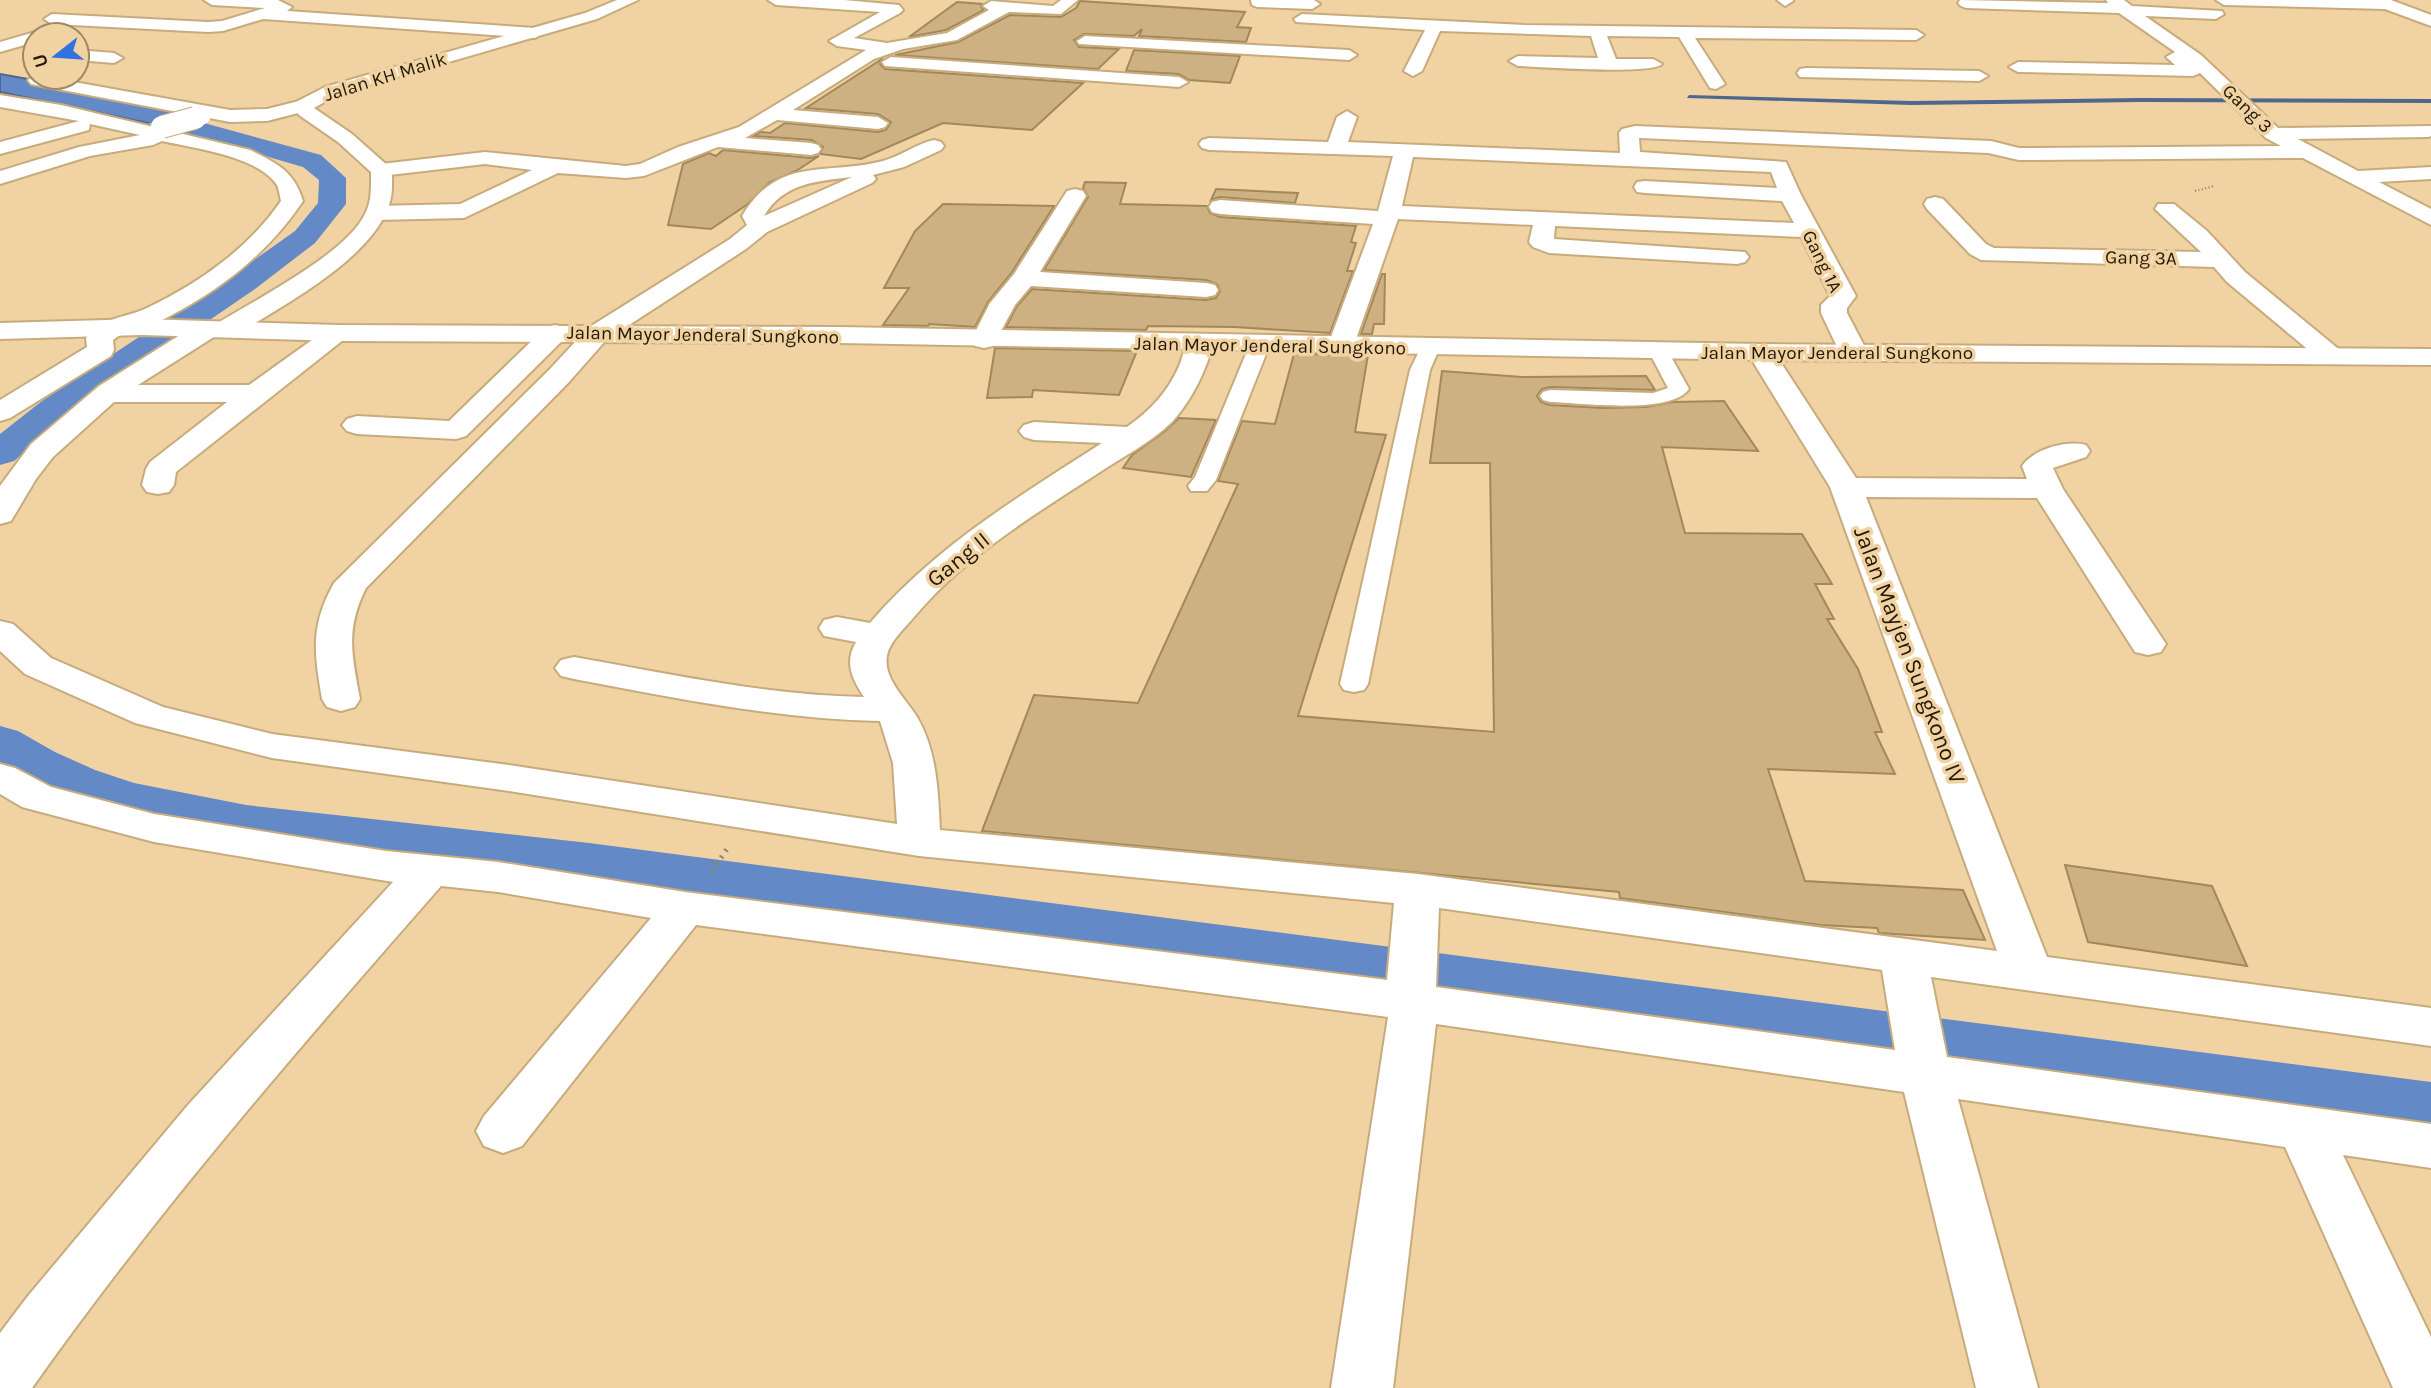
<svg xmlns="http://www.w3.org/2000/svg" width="2431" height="1388" font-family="Karla,sans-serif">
<rect width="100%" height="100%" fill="#f1d3a3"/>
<!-- water -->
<path fill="#6389c7" stroke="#50678d" stroke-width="2" d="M0,74L195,109L148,123L0,92Z"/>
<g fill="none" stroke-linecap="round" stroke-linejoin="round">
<!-- stream -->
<path fill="#50678d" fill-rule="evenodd" d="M1689,95L1911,101L2139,98L2431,99V103L2139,102L1911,105L1687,98Z"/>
<!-- canal -->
<g fill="#6389c7" fill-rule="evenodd">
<path d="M135,104L321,155L346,178V204L315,243L255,289L68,417L14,461L0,465V434L42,401L233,275L295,231L318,203L319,180L303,167L127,116L123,111L127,106Z"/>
<path d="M0,726L18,731L55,752L95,770L134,783L246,805L589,843L2431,1082V1136L589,881C508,871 427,863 347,854C230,841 102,826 0,764Z"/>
</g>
</g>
<!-- building -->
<g fill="#cdb182" stroke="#a3885b" stroke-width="2">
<path d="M1080,1L1245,12L1237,27L1251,28L1246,42L1139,36L1142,29L1134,36L1084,34L1074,40L1079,47L1119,49L1098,69L895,55L958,42L1010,15L1061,17L1076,8Z"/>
<path d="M957,2L982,4L981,7L984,10L946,30L909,37Z"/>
<path d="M1134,50L1240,56L1230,83L1189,80L1179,74L1126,71Z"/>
<path d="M882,59L880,64L885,69L1083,83L1032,130L943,123L861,159L820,154L823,147L812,140L754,136L761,132L770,133L785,123L878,132L886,130L891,122L878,114L806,108Z"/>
<path d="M723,150L811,158L819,156L796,171L770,182L748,204L711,229L668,225L683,164L709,153L716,156Z"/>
<path d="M1085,182L1126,183L1120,204L1207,206L1210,213L1220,217L1356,226L1351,242L1356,243L1347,271H1353L1330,333L1234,327L1148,326L1146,330L1006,327L1017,306L1032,289L1206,300L1216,298L1220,291L1217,284L1206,280L1044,270L1088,197L1083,188Z"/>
<path d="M1216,189L1298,193L1295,203L1220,197L1211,200Z"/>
<path d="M943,204L1054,206L1012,272L988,302L975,327L929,324L928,326L883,325L909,288H884L915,231Z"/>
<path d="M1382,274H1385L1384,324H1374L1372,334H1361Z"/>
<path d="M995,348L1137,351L1119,395L1033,390L1032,397L987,398Z"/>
<path d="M1294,354L1368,355L1355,432L1386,435L1298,716L1494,732L1490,463H1430L1442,371L1522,377L1646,376L1655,390L1550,387L1542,389L1537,396L1541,402L1549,405L1603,408L1646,407L1673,402L1724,401L1758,451L1662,447L1685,533L1802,534L1832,584H1815L1834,619H1827L1858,669L1882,732H1875L1895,774L1768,769L1805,881L1963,890L1985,940L1879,933L1877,928L1820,925L1620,898L1619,892L982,831L1034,695L1138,703L1238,484L1218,481L1242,421L1275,424Z"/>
<path d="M1179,418L1216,420L1191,477L1123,468L1132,455L1164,432Z"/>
<path d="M2065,865L2212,886L2247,966L2088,942Z"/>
</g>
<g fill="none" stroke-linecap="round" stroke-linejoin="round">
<defs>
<g id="lane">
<path d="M1260,338L1270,344L1216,480L1207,491H1191L1188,486L1195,477L1250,344Z"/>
<path d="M1430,341L1440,347L1430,370L1368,684L1364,690L1354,692L1344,690L1340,684L1410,370L1423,343Z"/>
<path d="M1658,344L1665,346L1689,389C1671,415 1581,403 1550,402L1543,400L1540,396L1543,392L1550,390L1653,393L1668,388L1648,350Z"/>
</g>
<g id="street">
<path d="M204,0H278L292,7L287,11L535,28L543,33L535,38L263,19L223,31L208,32L52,24L44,19L52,14L208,22L222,21L265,8L212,5Z"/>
<path d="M768,0H844L899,5L903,10L900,13L854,38L887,43L947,33L989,10L983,6L991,1L1053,6L1061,0H1078L1061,14L1009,12L957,40L903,49L874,59L793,110L878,117L888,123L885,127L878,129L777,120L745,138L811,143L818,145L821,149L818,153L811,155L718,147L644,176L626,178L558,173L464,218L377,220L369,218L366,213L369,208L377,206L460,204L532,170L485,164L381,176L374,174L371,170L374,166L381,164L485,152L626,166L640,164L678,147L739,127L866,50L837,46L829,41L880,12L776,5Z"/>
<path d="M1251,0H1314L1320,4L1312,9L1257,7L1252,5Z"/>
<path d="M1777,0H1793V1L1785,6Z"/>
<path d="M1960,0L2108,3L2106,0H2124L2132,6L2222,11L2224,14L2216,19L2145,16L2201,55L2278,128L2431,126V136L2428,137L2298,139L2358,171L2431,167V179L2379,182L2431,209V225L2303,158L2019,160L1988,153L1639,138L1640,152L1786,162L1801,195L1856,296L1847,308V313L1868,353L1864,359L1854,361L1844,359L1840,353L1821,313V305L1830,296L1801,237L1555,226L1554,239L1745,252L1749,257L1745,262L1737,264L1549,253L1533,247L1529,242L1533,225L1398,219L1354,345L1350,351L1341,353L1332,351L1328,345L1373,224L1220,214L1212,212L1209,207L1212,202L1220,200L1378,211L1393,156L1209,150L1202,148L1199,144L1202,140L1209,138L1328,142L1337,117L1347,111L1357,117L1348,142L1620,153L1619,133L1622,129L1635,126L1991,141L2019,148L2281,146L2266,138L2200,73L2193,76L2018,72L2009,67L2018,62L2175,65L2166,57L2175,52L2119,13L1966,8L1961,6L1958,3ZM1413,157L1771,172L1777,188L1645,181L1637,182L1634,187L1637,192L1645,193L1782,201L1794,223L1402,206Z"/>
<path d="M2216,0H2391L2431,15V26L2385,9L2224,5Z"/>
<path d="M1302,14L1525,25L1916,30L1924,35L1916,40L1695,38L1725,84L1716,89L1710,88L1679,37L1607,36L1616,59H1653L1662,64C1652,75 1540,67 1518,66L1509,61L1518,56L1598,58L1591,36L1440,31L1422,71L1413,76L1404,71L1425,30L1296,22L1294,19Z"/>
<path d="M35,32L42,35H35V42L0,52V42Z"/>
<path d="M1085,36L1349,50L1357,55L1349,60L1079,44L1077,41Z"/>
<path d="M77,50L114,53L123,58L114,63L77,60Z"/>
<path d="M891,57L1179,77L1188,82L1179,87L885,66L882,62Z"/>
<path d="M1806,68L1979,71L1988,76L1979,81L1800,77L1797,73L1800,69Z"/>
<path d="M35,75L230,110L267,109L303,100L312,106L310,110L267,121L230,122L31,84L28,80Z"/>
<path d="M0,95L61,105L250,150C277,163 294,171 303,201C269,252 222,289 168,317C150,327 129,327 113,340L114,350L111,356L10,418L0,421V400L87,347L86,338C101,317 126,318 147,308C198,284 249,248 281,201C280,197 279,189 277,185C258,156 193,148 162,141L153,145L90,156L0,184V171L79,147L140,135L90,124L89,130L0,154V142L79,121L0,107Z"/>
<path d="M934,140L941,142L944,146L941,150L904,167L873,175L876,179L872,183L767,232L746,249L606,340L569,382L366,588C345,629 352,656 360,699L355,707L341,711L327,707L322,699C314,652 310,626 334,583L549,370L588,328L730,239L747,225L742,216C779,155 825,176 883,161C901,156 916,144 934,140ZM852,177L764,216C783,183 817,181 852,177Z"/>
<path d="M1075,189L1083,191L1086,196L1040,272L1206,283L1215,285L1218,290L1215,295L1206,297L1031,286L1015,305L993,346L984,348L975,346L971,340L990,303L1014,274L1067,191Z"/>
<path d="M1935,197L1943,199L1986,244L1994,248L2201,252L2155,209L2158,204H2174L2207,231L2245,272L2347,356L2343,362L2333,364L2323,362L2227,282L2214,267L1981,260L1970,254L1927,209L1924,204L1927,199Z"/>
<path d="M208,321L217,323L221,329L217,335L138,385H249L330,327L339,325L348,327L352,333L176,472L174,485L169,492L158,494L147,492L142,485L146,469L150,462L227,402H114L53,457L36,479L11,521L0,524V486L31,444L99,386L199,323Z"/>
<path d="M555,325L564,327L568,333L564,339L466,436L456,439L357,434L347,431L342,425L347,419L357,416L449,421L546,327Z"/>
<path d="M1200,336L1209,338L1213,344C1206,371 1191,402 1171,423C1150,443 1121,458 1097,474C1032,516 963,558 914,617C905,628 889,642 887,656C883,679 906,699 917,717C937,751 938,791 940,830L1418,874L1997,951L1830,487L1747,352L1750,346L1760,344L1770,346L1856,478L2027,479L2022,466C2034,449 2066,440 2086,445L2090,451L2086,457L2053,468L2063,489L2166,644L2161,652L2148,655L2135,652L2037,498L1866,497L2047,957L2431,1008V1046L1931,977L1947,1057L2431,1124V1168L2343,1155L2431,1337V1388H2393L2285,1147L1958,1099L2038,1388H1976L1904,1092L1436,1024L1393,1388H1331L1388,1017L696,925L522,1146L503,1153L484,1146L476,1131L484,1116L651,918L498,892L441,886C298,1049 157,1211 32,1388H0V1333L28,1296L188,1105L393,882L154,842L22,807L0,794V764L15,768L51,787L154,814L386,851L498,862L685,892L1387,980L1394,903L919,856L509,791L272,758L135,723L25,674L0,651V621L13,624L51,658L163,707L272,734L509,765L897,824L893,763L880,721C776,719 676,698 574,679L561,676L555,668L561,660L574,657C670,674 766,695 864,697C852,679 844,662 856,642L824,636L819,628L824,620L837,617L870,623C935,547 1018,497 1102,443L1034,440L1024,437L1019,431L1024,425L1034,422L1127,427C1151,410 1168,392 1180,364C1183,355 1185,346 1191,338ZM1439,908L1882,970L1895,1050L1436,987Z"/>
</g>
<path id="secondary" d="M617,0H638L597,19L359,88L337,95L314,108L352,134L388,166C393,172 392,179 392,186C393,249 284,304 236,335L227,337L218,335L214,329L218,323C255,300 347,253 365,214C372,201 371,186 371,172L338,142L299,115L294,106L296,102L325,87L585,13Z"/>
<path id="primary" d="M142,319L339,325L840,327L1760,344L2431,349V365L1760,360L840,343L339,341L142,335L0,339V323Z"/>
</defs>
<!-- lane casing -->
<use href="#lane" stroke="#c7ab7c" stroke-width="4"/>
<!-- street casing -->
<use href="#street" stroke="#c7ab7c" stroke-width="4"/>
<!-- secondary casing -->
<use href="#secondary" stroke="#c7ab7c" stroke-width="4"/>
<!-- primary casing -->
<use href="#primary" stroke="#c7ab7c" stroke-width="4"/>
<!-- path-far1 -->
<path stroke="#97825f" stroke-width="2.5" stroke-dasharray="1 2.5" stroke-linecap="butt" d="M2195,191L2214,186"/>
<!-- path -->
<path stroke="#97825f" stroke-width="5" stroke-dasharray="2 6" stroke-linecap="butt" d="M712,871L727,849"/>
<!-- lane -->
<use href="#lane" fill="#fff" fill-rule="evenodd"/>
<!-- street -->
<use href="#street" fill="#fff" fill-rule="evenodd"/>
<!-- secondary -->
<use href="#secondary" fill="#fff" fill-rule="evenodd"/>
<!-- primary -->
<use href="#primary" fill="#fff" fill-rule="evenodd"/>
<defs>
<path id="street-bridge-far1" d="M189,120L202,116"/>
<path id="street-bridge" d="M162,127L195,118"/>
</defs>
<!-- street-bridge-far1 casing -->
<use href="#street-bridge-far1" stroke="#c7ab7c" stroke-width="18" stroke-linecap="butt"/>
<!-- street-bridge casing -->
<use href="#street-bridge" stroke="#c7ab7c" stroke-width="24" stroke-linecap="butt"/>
<!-- street-bridge-far1 -->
<use href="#street-bridge-far1" stroke="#fff" stroke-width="17"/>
<!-- street-bridge -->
<use href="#street-bridge" stroke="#fff" stroke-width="22"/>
</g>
<g text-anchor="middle" stroke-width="7" stroke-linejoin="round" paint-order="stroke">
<!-- far-street labels -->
<g font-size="19" fill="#231806" stroke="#f1d3a3">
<text transform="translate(385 76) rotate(-17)" y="7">Jalan KH Malik</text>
<text transform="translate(2248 108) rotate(44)" y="7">Gang 3</text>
<text transform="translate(2141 257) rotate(1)" y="7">Gang 3A</text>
<text transform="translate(1823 261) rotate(64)" y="7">Gang 1A</text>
<text transform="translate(703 334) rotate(1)" y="7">Jalan Mayor Jenderal Sungkono</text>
<text transform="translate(1270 345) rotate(1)" y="7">Jalan Mayor Jenderal Sungkono</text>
<text x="1837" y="359">Jalan Mayor Jenderal Sungkono</text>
</g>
<!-- street labels -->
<g font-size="23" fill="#231806" stroke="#f1d3a3">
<text transform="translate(958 559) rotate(-39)" y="8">Gang II</text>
<text transform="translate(1910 655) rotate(69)" y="8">Jalan Mayjen Sungkono IV</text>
</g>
</g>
<!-- north arrow -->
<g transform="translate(56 56) rotate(253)"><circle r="33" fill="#f1d3a3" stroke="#9f8864" stroke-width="2"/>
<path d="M0-5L12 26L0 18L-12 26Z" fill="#3072df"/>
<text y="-10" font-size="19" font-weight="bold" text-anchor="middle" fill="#231806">U</text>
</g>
</svg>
